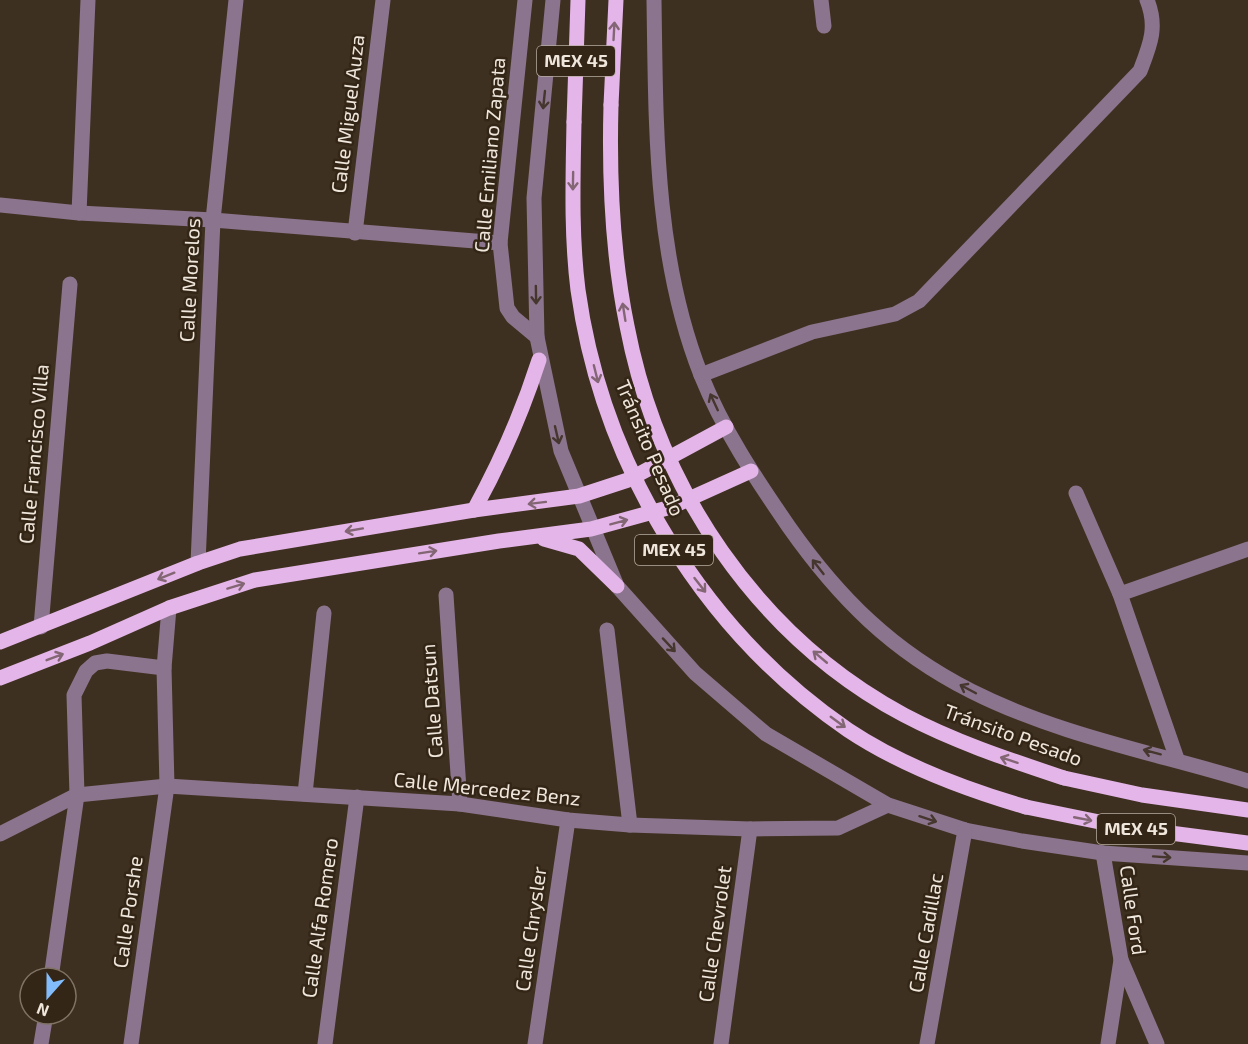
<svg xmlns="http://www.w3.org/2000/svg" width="1248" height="1044" font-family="'Exo 2',sans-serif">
<rect width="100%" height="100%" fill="#3e3020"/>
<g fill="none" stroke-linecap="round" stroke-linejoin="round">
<!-- minor -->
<g stroke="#8b748d" stroke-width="15">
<path d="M525,0L500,243L507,308L513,317L537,337"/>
<path d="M553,0L534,198L537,337L561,451L617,586L695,673L766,734L888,805L965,830L1022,841L1103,853L1248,863"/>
<path d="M654,0C656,125 654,256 701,375C723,430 756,479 789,527C839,598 892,651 971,691C1058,735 1156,753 1248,781"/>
<path d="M821,0L824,26"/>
<path d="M0,205L79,213L213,220L500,243"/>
<path d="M79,213L88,0"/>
<path d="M355,233L383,0"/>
<path d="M701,375L812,332L895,314L919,301L1140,71C1150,45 1158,27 1147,0"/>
<path d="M1076,493L1120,594L1177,759"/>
<path d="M198,563L213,220L236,0"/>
<path d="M1120,594L1248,549"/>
<path d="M446,595L460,804"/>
<path d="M41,627L70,284"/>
<path d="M607,630L630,825"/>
<path d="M305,794L324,613"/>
<path d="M0,834L77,795L167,786L460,804L568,820L630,825L750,829L838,828L888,805"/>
<path d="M1103,853L1121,960L1108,1044"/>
<path d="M1121,960L1157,1044"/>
<path d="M51,978L77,795L74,695L86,671L95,663L107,661L164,668"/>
<path d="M41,1044L46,1014"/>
<path d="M131,1044L167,786L164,668L169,608"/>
<path d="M325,1044L357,797"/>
<path d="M535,1044L568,820"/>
<path d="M721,1044L750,829"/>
<path d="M927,1044L965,830"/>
</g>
<!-- major -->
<g stroke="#e4b5e8" stroke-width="15">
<path d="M611,105L616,0"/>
<path d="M574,122L578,0"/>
<path d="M474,510C501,461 522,413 539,360"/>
<path d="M544,539L579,549L617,586"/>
<path d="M0,642L198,563L240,549L474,510L579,496L628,480L726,427"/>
<path d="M0,678L90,643L169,608L255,580L499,541L591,529L671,507L751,471"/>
<path d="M1064,778L1142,795L1248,810"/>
<path d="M1026,807L1124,827L1248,843"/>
</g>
<!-- major-bridge -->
<g stroke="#e4b5e8" stroke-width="15">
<path d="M611,105C609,178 612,253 627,326C658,488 757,636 904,715C955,742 1010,760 1064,778"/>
<path d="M574,122C573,179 571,234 578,290C602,464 702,630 848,730C902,766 964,789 1026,807"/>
</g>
</g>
<!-- one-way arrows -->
<defs><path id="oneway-shaft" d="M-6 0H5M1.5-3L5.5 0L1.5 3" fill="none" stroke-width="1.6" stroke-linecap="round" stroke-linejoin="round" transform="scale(1.5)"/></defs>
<g stroke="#836674">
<use href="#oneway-shaft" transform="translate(614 31) rotate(-87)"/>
<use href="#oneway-shaft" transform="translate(573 181) rotate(91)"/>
<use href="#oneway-shaft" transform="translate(624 312) rotate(-99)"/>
<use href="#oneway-shaft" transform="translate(596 374) rotate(76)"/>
<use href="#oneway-shaft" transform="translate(537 503) rotate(173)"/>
<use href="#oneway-shaft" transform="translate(619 522) rotate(-15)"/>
<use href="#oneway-shaft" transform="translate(354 530) rotate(170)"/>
<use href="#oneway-shaft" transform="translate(428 552) rotate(-9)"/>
<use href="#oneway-shaft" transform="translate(166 576) rotate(158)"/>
<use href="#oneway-shaft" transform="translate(700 585) rotate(52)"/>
<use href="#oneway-shaft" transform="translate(236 586) rotate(-17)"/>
<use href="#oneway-shaft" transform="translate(55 657) rotate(-21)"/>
<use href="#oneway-shaft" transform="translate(820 657) rotate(-140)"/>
<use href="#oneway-shaft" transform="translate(838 722) rotate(36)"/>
<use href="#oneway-shaft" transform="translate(1009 760) rotate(-162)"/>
<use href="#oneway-shaft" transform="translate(1083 819) rotate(11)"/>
</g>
<g stroke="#45362e">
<use href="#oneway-shaft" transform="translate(544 100) rotate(96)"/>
<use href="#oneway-shaft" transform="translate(536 295) rotate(89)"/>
<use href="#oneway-shaft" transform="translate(714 402) rotate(-115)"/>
<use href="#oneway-shaft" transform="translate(557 435) rotate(77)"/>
<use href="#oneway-shaft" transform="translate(818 567) rotate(-128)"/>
<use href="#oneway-shaft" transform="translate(669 645) rotate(47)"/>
<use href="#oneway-shaft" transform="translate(968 689) rotate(-152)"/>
<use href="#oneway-shaft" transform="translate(1152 752) rotate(-165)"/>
<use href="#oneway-shaft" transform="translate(928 819) rotate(18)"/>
<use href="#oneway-shaft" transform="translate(1162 857) rotate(4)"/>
</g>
<g text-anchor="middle" stroke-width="5" stroke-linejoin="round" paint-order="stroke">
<!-- shield labels -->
<g fill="#342616" stroke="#b7aca1" stroke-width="1.5">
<rect x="537" y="46" width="78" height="30" rx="4.5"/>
<rect x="635" y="535" width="78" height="30" rx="4.5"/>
<rect x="1097" y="814" width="78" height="30" rx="4.5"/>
</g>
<g font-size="18" font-weight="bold" fill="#efe6dc">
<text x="576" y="67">MEX 45</text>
<text x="674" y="556">MEX 45</text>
<text x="1136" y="835">MEX 45</text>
</g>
<!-- street labels -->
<g font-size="20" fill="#efe6dc" stroke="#342616">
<text transform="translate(348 114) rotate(-83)" y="7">Calle Miguel Auza</text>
<text transform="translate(490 155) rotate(-85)" y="7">Calle Emiliano Zapata</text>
<text transform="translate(190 280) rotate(-87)" y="7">Calle Morelos</text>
<text transform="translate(650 448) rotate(67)" y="7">Tránsito Pesado</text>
<text transform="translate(34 454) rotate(-85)" y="7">Calle Francisco Villa</text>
<text transform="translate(432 701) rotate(-94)" y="7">Calle Datsun</text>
<text transform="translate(1013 735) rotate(20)" y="7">Tránsito Pesado</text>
<text transform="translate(487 789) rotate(6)" y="7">Calle Mercedez Benz</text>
<text transform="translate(1133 910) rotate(82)" y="7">Calle Ford</text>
<text transform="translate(128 912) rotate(-82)" y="7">Calle Porshe</text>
<text transform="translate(320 918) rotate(-82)" y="7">Calle Alfa Romero</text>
<text transform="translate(531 929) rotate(-82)" y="7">Calle Chrysler</text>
<text transform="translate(926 933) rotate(-80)" y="7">Calle Cadillac</text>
<text transform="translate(715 934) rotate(-82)" y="7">Calle Chevrolet</text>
</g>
</g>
<!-- north arrow -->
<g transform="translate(48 996) rotate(201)"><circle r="28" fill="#342616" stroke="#7f7365" stroke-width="1.5"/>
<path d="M0-4.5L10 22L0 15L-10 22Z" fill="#83bcfb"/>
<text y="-9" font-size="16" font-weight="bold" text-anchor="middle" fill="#efe6dc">N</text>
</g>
</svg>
